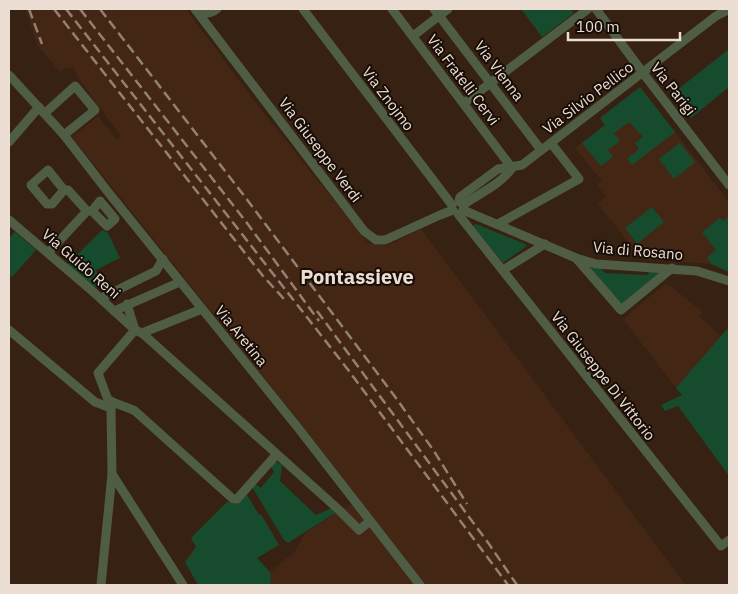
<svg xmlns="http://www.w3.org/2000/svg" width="738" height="594" font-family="'IBM Plex Sans',sans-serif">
<rect width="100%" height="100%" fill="#372112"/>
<!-- built -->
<g fill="#432714">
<path d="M25,9H186L259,107L368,243L387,246L421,229L686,585H271L270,572L295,551L304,534L338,511L360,500L302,425L72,137L98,116L116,139L121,136L75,74L77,73L73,68L64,69L60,72L38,46Z"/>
<path d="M640,87L729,202V272L711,264L642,259L598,204L606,197L597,185L602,181L575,148L605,125L600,118Z"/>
<path d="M666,283L673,288L702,312L699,316L722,337L676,388L623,319Z"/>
</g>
<!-- green -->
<g fill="#164c2d">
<path d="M521,9H571L574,13L542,37Z"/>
<path d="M729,49V87L691,118L672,94Z"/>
<path d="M640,87L675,132L632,165L627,159L639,149L635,143L643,137L629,122L614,133L620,141L608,150L613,157L601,166L582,143L605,125L600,118Z"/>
<path d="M680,143L695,162L674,179L659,159Z"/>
<path d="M652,207L664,222L637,244L625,228Z"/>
<path d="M729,216V272L711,264L707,257L716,250L702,232L720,218L723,221Z"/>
<path d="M476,224L525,244L527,246L503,263L473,226Z"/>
<path d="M102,230L108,233L120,258L96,270L103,285L96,288L67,265Z"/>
<path d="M15,232L36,250L12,277L9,274V238Z"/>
<path d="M590,267L600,268L605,273L647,275L649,274L647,270L661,271L621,305Z"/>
<path d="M729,327V476L678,406L665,411L661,405L682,395L676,388Z"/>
<path d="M275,461L282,465L280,481L316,515L334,507L338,511L288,543L284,540L252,487L255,484L261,488L274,472L271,466Z"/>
<path d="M246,493L259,515L261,514L279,545L257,558L270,572L271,585H198L185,562L196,547L191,538L227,502L235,504Z"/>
</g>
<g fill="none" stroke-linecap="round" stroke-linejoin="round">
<!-- minor -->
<g stroke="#4e5d43" stroke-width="9">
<path d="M195,9L364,231L376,240H385L440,215L453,210"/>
<path d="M196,9C204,14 209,15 217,9"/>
<path d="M303,9L452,205"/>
<path d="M392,9L512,168"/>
<path d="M434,9L541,150"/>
<path d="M596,9L643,73L729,185"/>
<path d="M413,36L448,9"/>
<path d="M9,75L64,135L108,192L299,429L420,585"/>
<path d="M464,103L588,9"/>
<path d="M45,113L75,86L95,110L64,135"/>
<path d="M9,142L39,107"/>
<path d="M459,202L460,197L498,169L522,165L716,16L728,10"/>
<path d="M463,205C480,193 500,185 512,168"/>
<path d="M463,210L576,258L596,264L697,271L729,281"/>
<path d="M87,211H92L107,226L115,219L100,201L92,211"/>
<path d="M458,214L721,546L729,540"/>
<path d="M9,220L90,289L135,330L142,333L338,509L359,530L370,521"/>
<path d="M498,224L579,179L551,143"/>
<path d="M48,253L87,211L68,190H64L48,170L31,185L47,204H52L64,190"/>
<path d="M576,258L621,310L672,268"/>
<path d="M503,270L545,244"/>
<path d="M101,298L156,271L163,259"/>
<path d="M127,304L135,330"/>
<path d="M114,311L180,282"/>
<path d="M9,330L95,402L111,408"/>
<path d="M142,333L202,309"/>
<path d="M109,400C117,405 126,406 135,411L233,499H237L276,455"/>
<path d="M112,474L183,585"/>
<path d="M101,585L112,474L111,408L98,373L135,330"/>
</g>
<!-- rail -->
<g stroke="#938174" stroke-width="2.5" stroke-dasharray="10 5" stroke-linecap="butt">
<path d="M29,9L42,44"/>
<path d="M54,9L263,276L284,299"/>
<path d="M66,9L349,371L508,585"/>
<path d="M80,9L247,223L319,321"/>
<path d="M100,9L242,193L393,394L434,451L467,504"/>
<path d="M317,311L489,544L517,585"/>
</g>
</g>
<g text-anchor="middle" stroke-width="4" stroke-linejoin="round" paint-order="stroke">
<!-- street labels -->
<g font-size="15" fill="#edded4" stroke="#170d07">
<text transform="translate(499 71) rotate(53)" y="5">Via Vienna</text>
<text transform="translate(463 80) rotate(53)" y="5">Via Fratelli Cervi</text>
<text transform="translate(673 89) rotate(52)" y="5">Via Parigi</text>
<text transform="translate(588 98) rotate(-37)" y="5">Via Silvio Pellico</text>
<text transform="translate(388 99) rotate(53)" y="5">Via Znojmo</text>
<text transform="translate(320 150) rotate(53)" y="5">Via Giuseppe Verdi</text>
<text transform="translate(638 251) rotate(5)" y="5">Via di Rosano</text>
<text transform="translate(81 264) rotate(41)" y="5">Via Guido Reni</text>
<text transform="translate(241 336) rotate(51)" y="5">Via Aretina</text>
<text transform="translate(603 376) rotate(52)" y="5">Via Giuseppe Di Vittorio</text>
</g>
<!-- district labels -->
<g font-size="20" font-weight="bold" fill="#edded4" stroke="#170d07">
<text x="357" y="284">Pontassieve</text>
</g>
</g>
<!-- border -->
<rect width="738" height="594" fill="none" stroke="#edded4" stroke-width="20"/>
<!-- scale -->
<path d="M568 32v8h112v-8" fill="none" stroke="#edded4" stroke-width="2.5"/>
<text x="576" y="32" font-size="15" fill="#edded4" stroke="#170d07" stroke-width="4" paint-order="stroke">100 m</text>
</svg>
